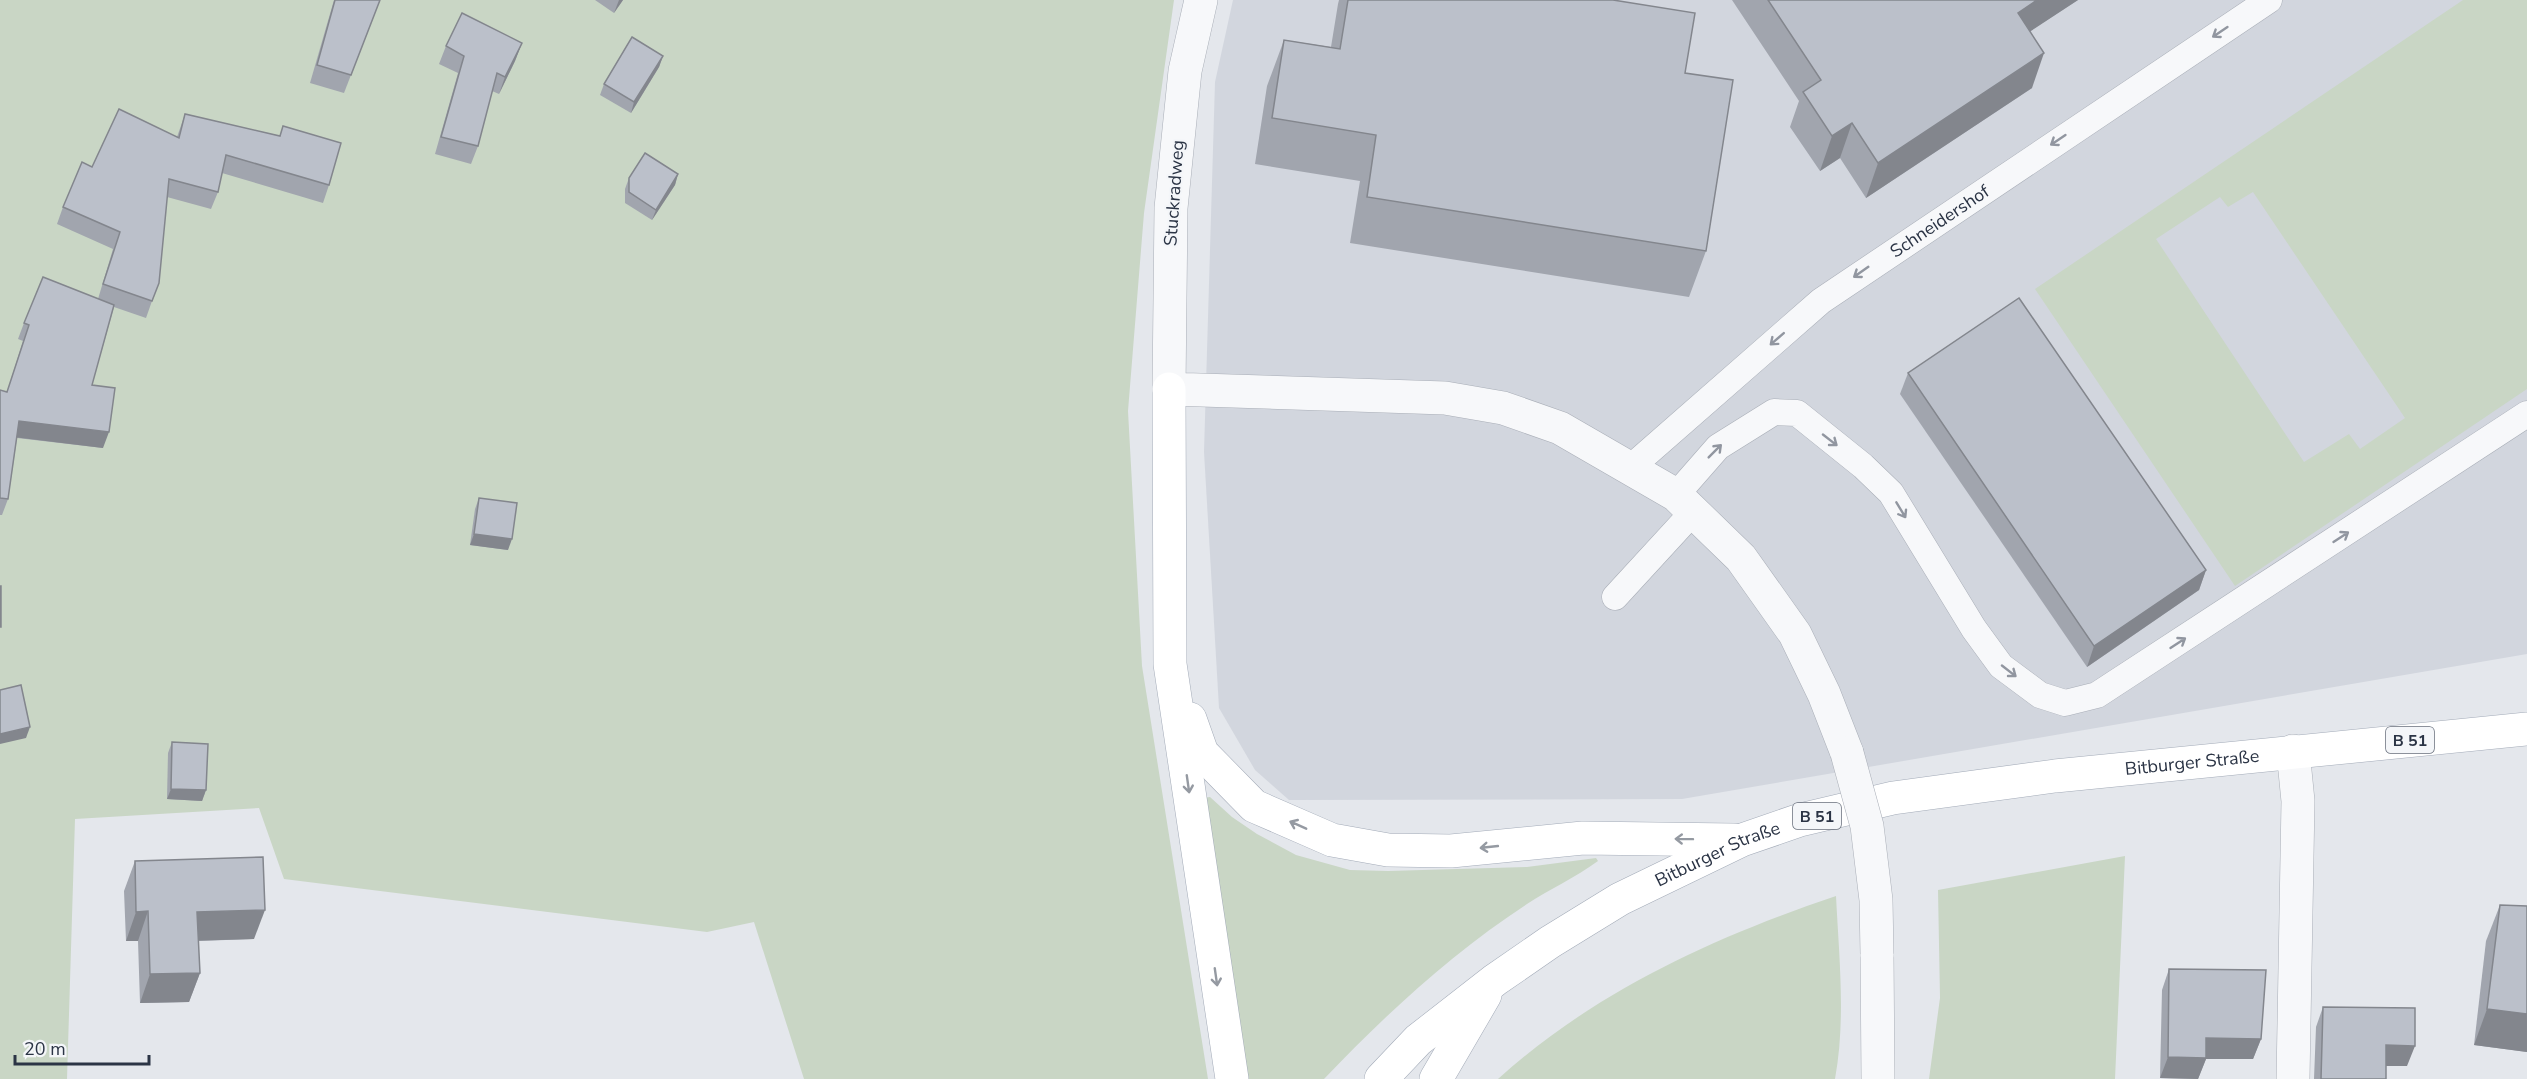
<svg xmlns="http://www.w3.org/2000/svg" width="2527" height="1079" font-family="'Nunito Sans',sans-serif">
<rect width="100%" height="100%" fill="#e4e7ec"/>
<!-- built -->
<path fill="#d2d6de" d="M1233,0H2527V654L1682,799L1289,800L1255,770L1219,708L1204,452L1215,82Z"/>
<!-- green -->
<g fill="#c9d6c5" fill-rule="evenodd">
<path d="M0,0H1174L1144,213L1128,411L1142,666L1208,1079H804L754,922L707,932L284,879L259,808L75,819L67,1079H0Z"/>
<path d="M2463,0H2527V389L2235,586L2035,289ZM2253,192L2405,418L2360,449L2349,434L2304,462L2156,239L2220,197L2228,207Z"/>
<path d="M1210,797L1232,817L1257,834L1296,855L1350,870L1388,871L1527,867L1596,858L1598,861C1575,878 1550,889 1527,904C1452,953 1386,1014 1324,1079H1244L1203,798Z"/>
<path d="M2125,856L2115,1079H1929L1940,998L1938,890Z"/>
<path d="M1836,896C1839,957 1846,1019 1835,1079H1498C1594,992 1714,937 1836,896Z"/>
</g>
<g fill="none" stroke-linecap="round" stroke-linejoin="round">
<defs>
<g id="lane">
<path id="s1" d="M1629,469L1821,301L2269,0"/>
<path d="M1676,495L1718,447L1774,412L1797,413L1863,466L1891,493L1974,629L2001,666L2040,695L2065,703L2097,695L2527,414"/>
<path d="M1615,597L1694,511"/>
</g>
<g id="street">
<path d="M1201,0L1185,71L1171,208L1169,389L1445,398L1503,408L1560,428L1676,495L1741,558L1795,634L1824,694L1847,753"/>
<path d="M1877,954L1878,1079"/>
<path d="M2293,1079L2298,801L2293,751"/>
</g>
<g id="primary">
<path d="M1169,389L1170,664L1232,1079"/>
<path d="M1190,719L1202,753L1254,806L1332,840L1388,850L1451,851L1583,838L1734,840"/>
<path id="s2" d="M1381,1079L1418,1040L1495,980L1550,942L1620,899L1742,840L1800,820L1893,798L2055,776L2527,729"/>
<path d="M1436,1079L1485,995"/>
</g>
</defs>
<!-- lane casing -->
<use href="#lane" stroke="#a9aeb7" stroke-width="27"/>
<!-- street casing -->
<use href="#street" stroke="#a9aeb7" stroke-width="34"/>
<!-- primary casing -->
<use href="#primary" stroke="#a3abb8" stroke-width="34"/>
<!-- lane -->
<use href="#lane" stroke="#f7f8fa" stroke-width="26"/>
<!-- street -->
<use href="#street" stroke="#f7f8fa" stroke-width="33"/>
<!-- primary -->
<use href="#primary" stroke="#fff" stroke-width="33"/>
<defs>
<path id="street-bridge" d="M1847,753L1867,826L1876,900L1877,954"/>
</defs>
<!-- street-bridge casing -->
<use href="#street-bridge" stroke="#a9aeb7" stroke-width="34" stroke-linecap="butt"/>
<!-- street-bridge -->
<use href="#street-bridge" stroke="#f7f8fa" stroke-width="33"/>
</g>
<!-- wall -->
<g fill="#a1a5ae">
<path d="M334,0H380L344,93L310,83Z"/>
<path d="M595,0H623L614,13Z"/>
<path d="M1339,0H1613L1685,73L1706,251L1689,297L1350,243L1360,181L1255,164L1267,86L1284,40L1331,47L1338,4Z"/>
<path d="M1732,0H2078L2030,31L2032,88L1866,198L1840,158L1820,171L1790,127L1799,101Z"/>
<path d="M522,43L515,61L499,94L492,91L478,146L471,164L435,154L458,73L439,64L446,46Z"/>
<path d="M663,56L659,67L631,113L600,95L604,84Z"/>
<path d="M185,114L280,136L283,126L329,185L323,203L222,173L218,192L211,209L167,197L152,301L146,318L114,307L92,385L103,448L17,438L8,499L2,515H0V390L7,392L23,341L18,339L24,323L98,299L113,249L57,224L63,207L92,167L177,137Z"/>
<path d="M678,174L675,185L652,220L625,203V189L629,178Z"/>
<path d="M1908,373L2206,570L2199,590L2087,667L1900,394Z"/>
<path d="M479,498L508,550L470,545L475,509Z"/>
<path d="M172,742L206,790L202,801L167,799L168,753Z"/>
<path d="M135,861L254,939L198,941L200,973L189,1002L140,1003L138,941H126L124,891Z"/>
<path d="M2500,905L2527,906V1052L2474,1045L2486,941Z"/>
<path d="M2169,969L2261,1039L2253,1059H2206L2198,1079L2160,1078L2162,990Z"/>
<path d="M2323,1007L2407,1066H2386V1079H2314L2316,1027Z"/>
</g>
<!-- shaded-wall -->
<g fill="#83868d">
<path d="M619,0H623L614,13Z"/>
<path d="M2037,0H2078L2005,48L2018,13Z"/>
<path d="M522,43L515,61L499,94L505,77Z"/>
<path d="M2044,53L2032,88L1866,198L1878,163Z"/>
<path d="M663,56L659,67L631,113L634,102Z"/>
<path d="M1852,123L1840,158L1820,171L1832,136Z"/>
<path d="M678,174L675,185L652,220L656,210Z"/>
<path d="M19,421L109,432L103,448L13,437Z"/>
<path d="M474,534L512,539L508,550L470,545Z"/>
<path d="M2206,570L2199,590L2087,667L2094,646Z"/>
<path d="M30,727L26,738L0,744V734Z"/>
<path d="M171,789L206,790L202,801L167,799Z"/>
<path d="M265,910L254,939L187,941L197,912Z"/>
<path d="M148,911L138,941H126L136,912Z"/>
<path d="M200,973L189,1002L140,1003L150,974Z"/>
<path d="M2487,1009L2527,1014V1052L2474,1045Z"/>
<path d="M2206,1038L2261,1039L2253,1059H2206L2198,1079L2160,1078L2168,1057Z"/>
<path d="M2386,1045L2415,1046L2407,1066H2379Z"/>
</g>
<!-- building -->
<g fill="#bbc0ca" stroke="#83868d" stroke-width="1.5">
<path d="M335,0H380L351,75L317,65Z"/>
<path d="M1348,0H1613L1695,13L1685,73L1733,80L1706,251L1367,197L1376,135L1272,118L1284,40L1340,49Z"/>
<path d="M1768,0H2037L2018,13L2044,53L1878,163L1852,123L1832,136L1803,92L1821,80Z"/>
<path d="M462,13L522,43L505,77L497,73L478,146L441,137L464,56L446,46Z"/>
<path d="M632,37L663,56L634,102L604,84Z"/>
<path d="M119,109L179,138L185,114L280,136L283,126L341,143L329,185L226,155L218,192L169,179L159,283L152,301L103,284L120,232L63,207L82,162L92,167Z"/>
<path d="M645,153L678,174L656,210L629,192V178Z"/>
<path d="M43,277L114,305L92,385L115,388L109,432L19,421L8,499L0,498V390L7,392L29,325L24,323Z"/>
<path d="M2019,298L2206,570L2094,646L1908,373Z"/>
<path d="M479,498L517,503L512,539L474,534Z"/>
<rect x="0" y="586" width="1" height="41"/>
<path d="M21,685L30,727L0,734V690Z"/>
<path d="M172,742L208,744L206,790L171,789Z"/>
<path d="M263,857L265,910L197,912L200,973L150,974L148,911L136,912L135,861Z"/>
<path d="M2500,905L2527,906V1014L2487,1009Z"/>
<path d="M2169,969L2266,970L2261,1039L2206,1038V1058L2168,1057Z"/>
<path d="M2323,1007L2415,1008V1046L2386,1045V1079H2321Z"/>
</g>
<!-- one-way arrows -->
<defs><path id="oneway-shaft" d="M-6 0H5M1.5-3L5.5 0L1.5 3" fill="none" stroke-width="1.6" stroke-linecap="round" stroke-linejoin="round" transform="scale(1.5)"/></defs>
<g stroke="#9196a0">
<use href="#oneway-shaft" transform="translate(2220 32) rotate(146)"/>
<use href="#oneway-shaft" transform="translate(2058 140) rotate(146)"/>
<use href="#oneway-shaft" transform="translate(1861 272) rotate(145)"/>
<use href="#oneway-shaft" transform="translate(1777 339) rotate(139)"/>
<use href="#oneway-shaft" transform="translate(1830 440) rotate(38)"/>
<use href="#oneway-shaft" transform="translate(1715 451) rotate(-45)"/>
<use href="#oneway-shaft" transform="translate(1901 510) rotate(59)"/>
<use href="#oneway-shaft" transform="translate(2341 537) rotate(-33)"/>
<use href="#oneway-shaft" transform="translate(2178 643) rotate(-33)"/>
<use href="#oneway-shaft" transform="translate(2009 671) rotate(38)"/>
</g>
<g stroke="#959aa2">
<use href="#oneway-shaft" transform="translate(1188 784) rotate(82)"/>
<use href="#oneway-shaft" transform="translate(1298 825) rotate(-156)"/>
<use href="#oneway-shaft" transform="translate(1684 839) rotate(-179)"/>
<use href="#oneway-shaft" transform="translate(1489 847) rotate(174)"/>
<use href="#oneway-shaft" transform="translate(1216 977) rotate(82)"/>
</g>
<g text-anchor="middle" stroke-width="4.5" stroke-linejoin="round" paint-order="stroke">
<!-- shield labels -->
<g fill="#f4f6f9" stroke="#676e7b" stroke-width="1.5">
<rect x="2386" y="727" width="48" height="26" rx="4.5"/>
<rect x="1793" y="803" width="48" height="26" rx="4.5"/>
</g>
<g font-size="16" font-weight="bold" fill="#2b3445">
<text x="2410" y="746">B 51</text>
<text x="1817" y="822">B 51</text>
</g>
<!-- street labels -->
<g font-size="18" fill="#2b3445" stroke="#f4f6f9">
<text transform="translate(1174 193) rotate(-86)" y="6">Stuckradweg</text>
<text dy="6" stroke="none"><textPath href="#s1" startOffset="398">Schneidershof</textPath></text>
<text dy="6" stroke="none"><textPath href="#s2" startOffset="894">Bitburger Straße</textPath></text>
<text dy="6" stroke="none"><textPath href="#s2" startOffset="408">Bitburger Straße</textPath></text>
</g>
</g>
<!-- scale -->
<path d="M15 1055v9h134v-9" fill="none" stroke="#2b3445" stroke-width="3"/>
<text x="24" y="1055" font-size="18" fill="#2b3445" stroke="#f4f6f9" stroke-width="4.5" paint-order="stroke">20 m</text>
</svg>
